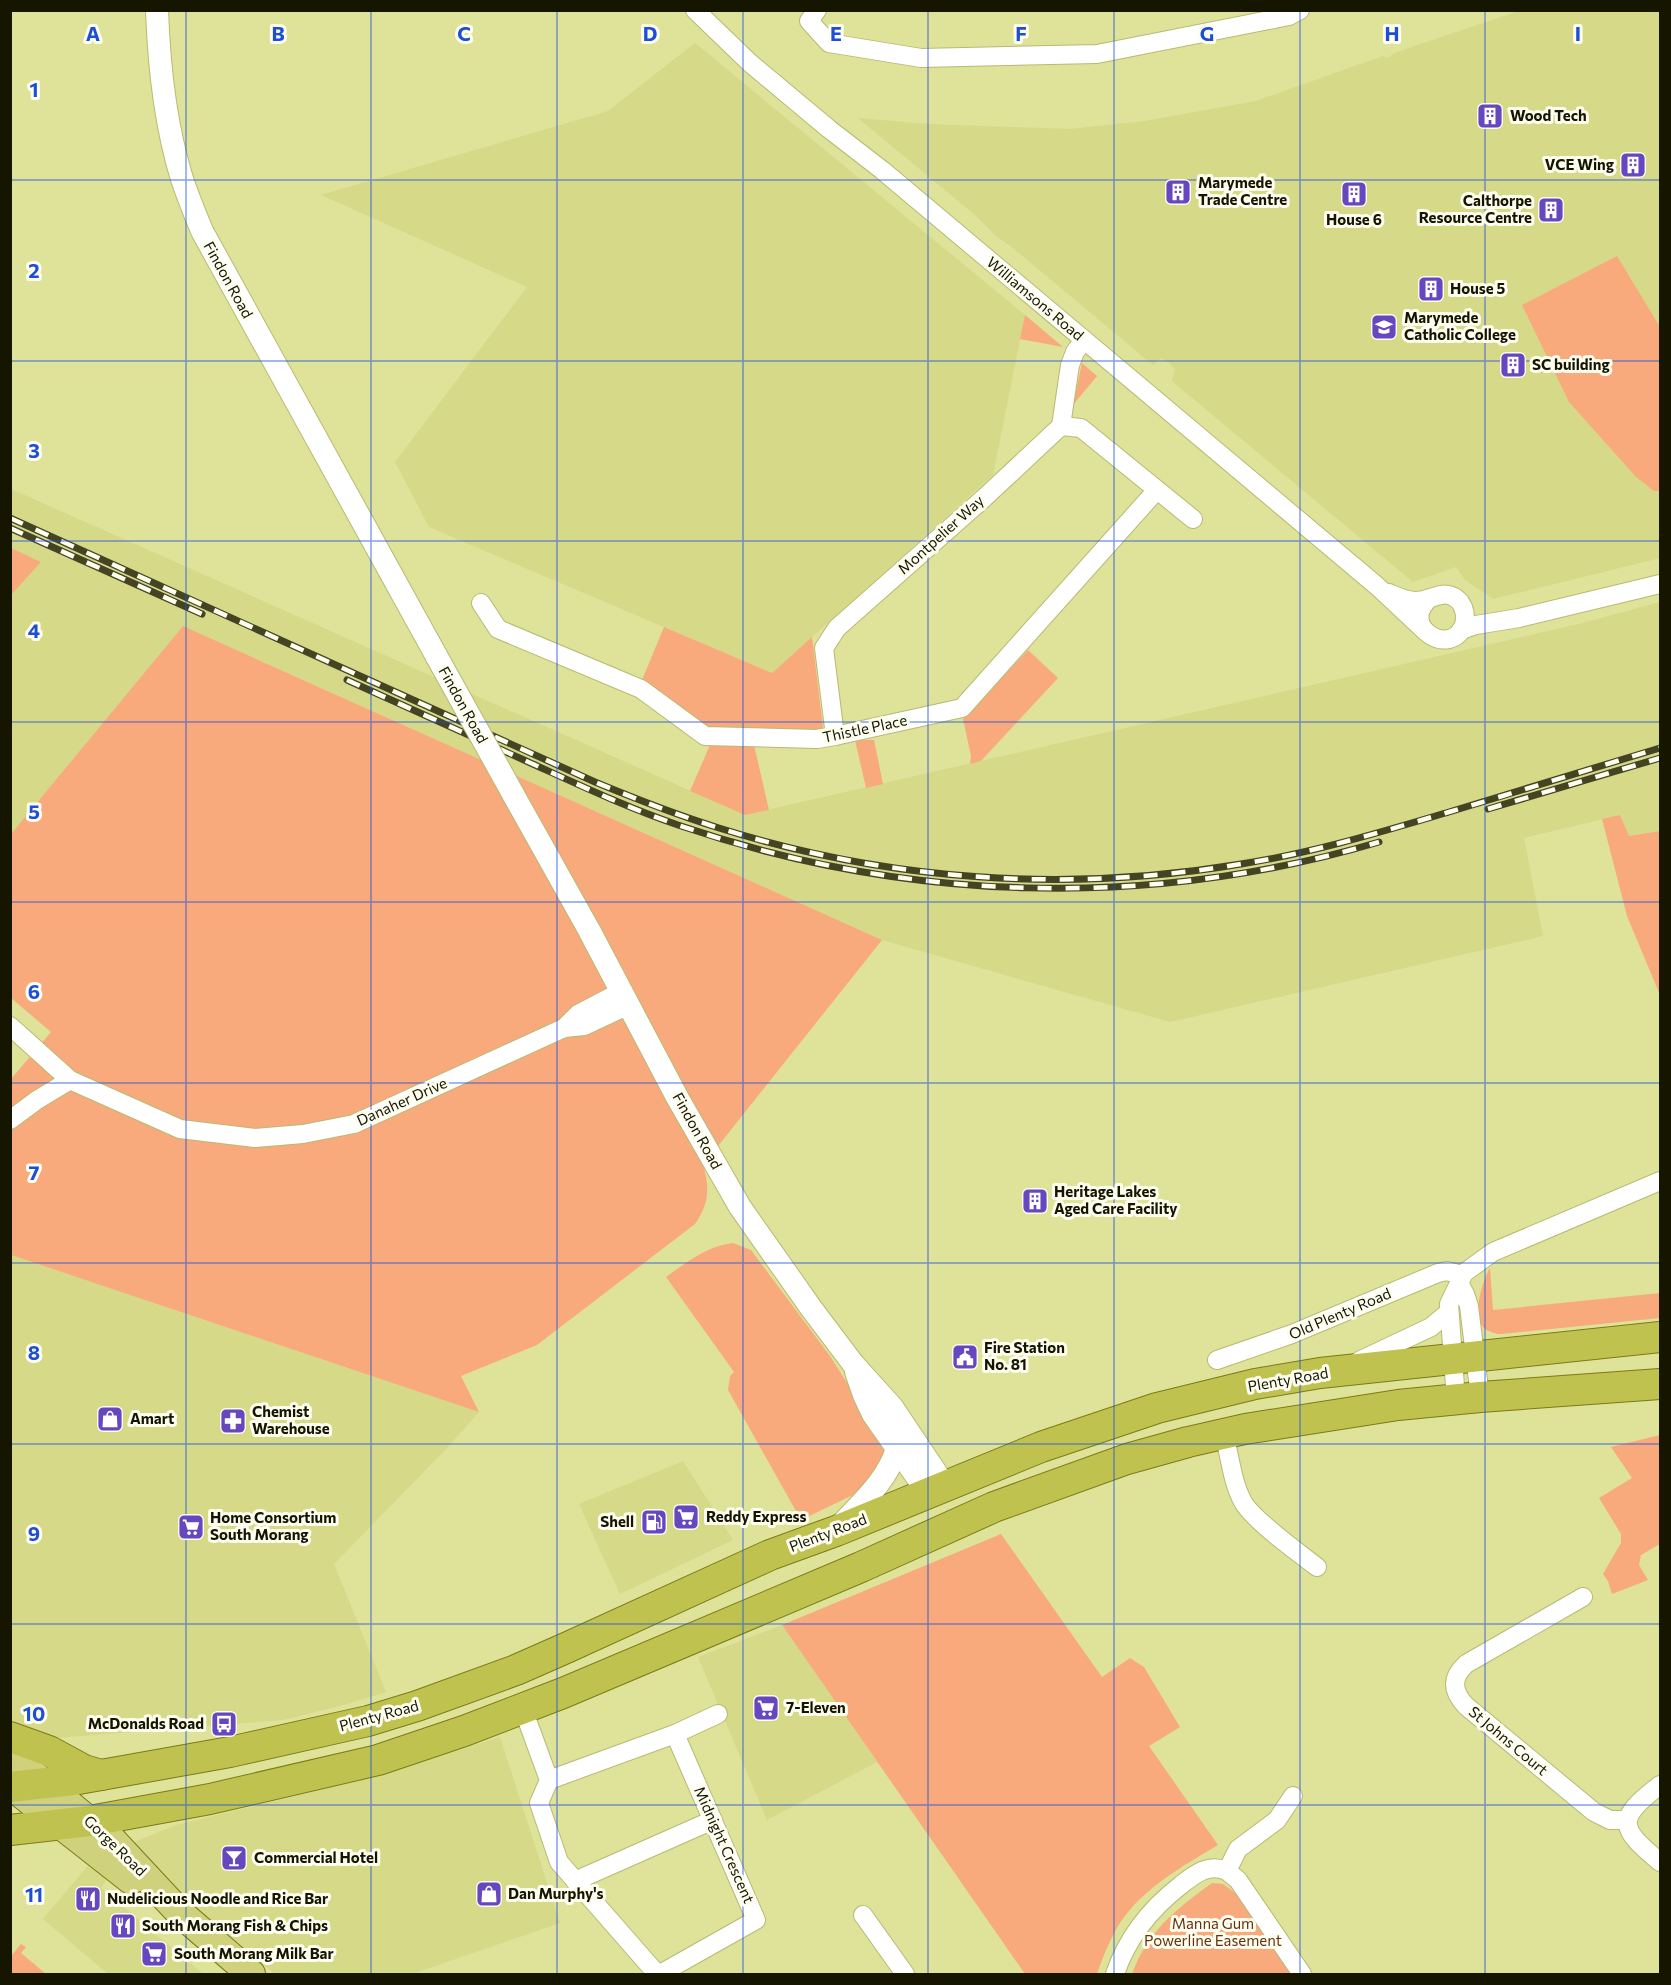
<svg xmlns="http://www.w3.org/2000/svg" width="1671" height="1985" font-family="Commissioner,sans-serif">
<rect width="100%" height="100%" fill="#dfe299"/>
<!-- built -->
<g fill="#d6d988">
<path d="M1519,11H1660V558L1493,599L1465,580L1456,567L1413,582L1172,381L1175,369L1169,363L1161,358L1153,365L1013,248L996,236L975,215L858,118L928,124L1070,129L1145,121L1256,101L1383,56L1388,58L1394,53Z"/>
<path d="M695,43L1025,315L993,475L772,673L429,527L395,462L527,287L321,195L608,111Z"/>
<path d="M11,489L745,815L1583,623L1660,602V831L1629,836L1620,815L1524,838L1543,936L1170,1022L882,940L183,626L11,834L10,595L41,562L11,548Z"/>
<path d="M11,1255L479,1412L448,1447L334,1564L386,1692L348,1704L283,1720L56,1738L11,1723Z"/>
<path d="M683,1461L733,1540L620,1594L579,1504Z"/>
<path d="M782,1625L877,1762L767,1820L698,1657Z"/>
<path d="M500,1737L560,1923L412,1974H275L193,1906L127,1845L176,1825L369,1778Z"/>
<path d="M93,1860L111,1874L101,1888L203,1974H108L43,1919Z"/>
</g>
<!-- green -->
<g fill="#f9aa7d">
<path d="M1617,256L1660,327V491H1654L1636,477L1569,402L1522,305Z"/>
<path d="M1025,315L1063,347L1020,339Z"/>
<path d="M1082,363L1097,376L1073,405Z"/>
<path d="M11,548L41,562L11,595Z"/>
<path d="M183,626L882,940L703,1165C710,1188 709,1204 695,1224L537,1345L461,1376L479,1412L11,1255V1079L51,1032L11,998V834Z"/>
<path d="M664,627L772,673L812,637L823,728L816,730L708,727L642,680Z"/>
<path d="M1028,650L1058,678L981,761L970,764L971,756L963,719Z"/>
<path d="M855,740H874L883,784L866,788Z"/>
<path d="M710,745H754L769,810L745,815L690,791Z"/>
<path d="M1620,815L1629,836L1660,831V995L1627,916L1602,819Z"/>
<path d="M733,1243L751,1250L830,1356L880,1435L886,1451L884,1465L855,1494L801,1520L728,1390L730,1376L734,1372L666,1277C687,1262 707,1246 733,1243Z"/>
<path d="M1490,1268L1493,1310L1660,1293V1318L1502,1334C1496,1334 1489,1332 1484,1328C1471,1317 1483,1279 1490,1268Z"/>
<path d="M1660,1435V1544L1641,1555L1639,1565L1648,1580L1612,1594L1608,1581L1603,1574L1621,1543V1534L1599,1498L1632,1478L1611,1447Z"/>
<path d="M1001,1534L1102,1677L1130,1658L1144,1667L1180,1727L1149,1746L1218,1845C1183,1866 1143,1888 1120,1923C1110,1939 1103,1957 1097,1974H1025L782,1625Z"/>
<path d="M1212,1883L1223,1884L1238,1895L1293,1974H1132C1146,1933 1177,1908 1212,1883Z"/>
<path d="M21,1944L26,1947L21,1953L46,1974H11V1956Z"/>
</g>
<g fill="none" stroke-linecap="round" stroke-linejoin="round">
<defs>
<g id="minor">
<path d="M695,10L750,63L829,129L882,170L1377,586L1425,631"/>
<path d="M817,10L809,21L829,43L921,58L1097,54L1289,16L1300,10"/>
<path d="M1061,426L1081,428L1193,519"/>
<path d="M1389,593C1398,597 1406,601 1416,601C1432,601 1446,586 1460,602C1465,609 1466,617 1464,625C1451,659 1397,626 1430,598"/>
<path d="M481,603L498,629L641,689L705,736L817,739L835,736L962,708L1156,491"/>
<path d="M1461,630L1476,625L1519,618L1660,584"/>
<path d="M835,736L824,648L837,628L984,498L1061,426L1070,365L1075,352L1084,340"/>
<path d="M10,1026L70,1080L180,1129L255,1138L303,1134L354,1124L564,1028L578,1014L622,991"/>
<path d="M564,1028L584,1026L629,1005"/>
<path d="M10,1120L37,1100L70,1080"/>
<path d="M1459,1283L1465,1294L1469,1306L1480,1397"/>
<path d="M1217,1360L1292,1334L1438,1273L1447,1271L1462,1275"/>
<path d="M1359,1361L1431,1327L1449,1312"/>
<path d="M1456,1400L1449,1304L1464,1273L1493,1252L1660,1181"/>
<path d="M1224,1434C1230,1456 1232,1482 1243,1502C1253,1520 1299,1553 1317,1567"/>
<path d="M1583,1597L1466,1664C1451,1678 1452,1691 1466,1706L1594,1812L1610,1820H1628"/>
<path d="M523,1709L549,1780L539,1803L559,1862L657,1974"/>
<path d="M675,1734L718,1714"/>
<path d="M549,1780L675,1734L756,1920L660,1974"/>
<path d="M1660,1785C1615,1819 1619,1828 1660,1862"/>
<path d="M1227,1871L1238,1880L1302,1974"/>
<path d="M575,1881L713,1820"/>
<path d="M863,1915L905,1974"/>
<path d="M1115,1974C1127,1938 1150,1909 1181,1885C1195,1874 1208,1863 1227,1871L1238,1849L1277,1820L1293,1796"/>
</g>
<g id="tertiary">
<path d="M157,10C159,68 165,124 182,179C188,197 195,214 202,231L437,657"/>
<path d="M513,794L589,930L677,1097L740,1207L811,1308L854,1365L892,1407L945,1486"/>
<path d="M856,1372L864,1395L873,1414L928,1493"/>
<path d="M839,1527C861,1503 887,1481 897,1449"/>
</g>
<g id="primary">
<path d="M10,1755L113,1841L180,1913L251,1974"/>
<path d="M10,1785L131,1880"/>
</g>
<g id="trunk">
<path d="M10,1737L49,1751L84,1770L101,1775"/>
<path d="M10,1787L73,1780L230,1752L368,1721L417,1706L516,1670L566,1648L770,1555L836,1531L1041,1447L1157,1408L1255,1384L1320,1373L1660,1337"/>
<path d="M10,1830L90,1821L210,1799L378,1760L464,1731L563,1693L861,1567L994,1507L1127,1459L1188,1442L1245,1429L1398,1405L1480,1397L1660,1384"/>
</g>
</defs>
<!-- minor casing -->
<use href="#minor" stroke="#b8ba73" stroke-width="20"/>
<!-- tertiary casing -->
<use href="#tertiary" stroke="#b8ba73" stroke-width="24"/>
<!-- primary casing -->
<use href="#primary" stroke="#7a7b17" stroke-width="30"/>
<!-- trunk casing -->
<use href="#trunk" stroke="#7a7b17" stroke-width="32"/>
<!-- minor -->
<use href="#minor" stroke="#fff" stroke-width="18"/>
<!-- tertiary -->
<use href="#tertiary" stroke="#fff" stroke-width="22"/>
<!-- primary -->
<use href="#primary" stroke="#d0d17c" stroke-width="28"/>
<!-- trunk -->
<use href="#trunk" stroke="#c0c250" stroke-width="30"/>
<defs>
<g id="rail">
<path d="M10,518L595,782C636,799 677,815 719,828C888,881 1067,893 1241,864C1312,853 1381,832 1449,812C1520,791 1590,769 1660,748"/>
<path d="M10,528L202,614"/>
<path d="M347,680C406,707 465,733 524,760C575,783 625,807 678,825C904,902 1149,910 1379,842"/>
<path d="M1488,809L1660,758"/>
</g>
</defs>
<!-- rail casing -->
<use href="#rail" stroke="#444423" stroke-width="7"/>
<!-- rail -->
<use href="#rail" stroke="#fdfef0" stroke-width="4.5" stroke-dasharray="14" stroke-linecap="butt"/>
<defs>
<path id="tertiary-bridge" d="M437,657L513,794"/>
</defs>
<!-- tertiary-bridge casing -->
<use href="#tertiary-bridge" stroke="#b8ba73" stroke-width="24" stroke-linecap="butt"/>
<!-- tertiary-bridge -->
<use href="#tertiary-bridge" stroke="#fff" stroke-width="22"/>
</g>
<!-- grid -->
<path fill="none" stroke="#1d4ed8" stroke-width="1.5" stroke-opacity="0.55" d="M186,10V1974M371,10V1974M557,10V1974M743,10V1974M928,10V1974M1114,10V1974M1300,10V1974M1485,10V1974M10,180H1660M10,361H1660M10,541H1660M10,722H1660M10,902H1660M10,1083H1660M10,1263H1660M10,1444H1660M10,1624H1660M10,1805H1660"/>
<!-- icons -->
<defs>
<symbol id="building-square" viewBox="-11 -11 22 22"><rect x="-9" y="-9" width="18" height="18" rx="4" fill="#6647bf" stroke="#fdfef0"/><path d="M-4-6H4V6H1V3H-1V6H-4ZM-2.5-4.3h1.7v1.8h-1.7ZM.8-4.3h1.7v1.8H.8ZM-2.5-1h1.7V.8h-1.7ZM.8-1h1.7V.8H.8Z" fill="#fff"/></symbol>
<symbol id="school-square" viewBox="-11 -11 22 22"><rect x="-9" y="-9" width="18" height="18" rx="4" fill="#6647bf" stroke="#fdfef0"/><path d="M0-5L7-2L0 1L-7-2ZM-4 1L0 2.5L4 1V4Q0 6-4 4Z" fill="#fff"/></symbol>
<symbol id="civic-square" viewBox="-11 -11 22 22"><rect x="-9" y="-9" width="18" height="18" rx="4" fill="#6647bf" stroke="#fdfef0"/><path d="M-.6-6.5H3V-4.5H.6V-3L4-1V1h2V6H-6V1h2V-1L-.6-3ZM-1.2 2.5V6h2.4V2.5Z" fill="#fff"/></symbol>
<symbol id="shop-square" viewBox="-11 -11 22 22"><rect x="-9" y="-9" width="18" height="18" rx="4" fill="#6647bf" stroke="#fdfef0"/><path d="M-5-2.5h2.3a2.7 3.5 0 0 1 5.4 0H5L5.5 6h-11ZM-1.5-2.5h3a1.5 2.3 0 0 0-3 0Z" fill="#fff"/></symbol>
<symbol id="pharmacy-square" viewBox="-11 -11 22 22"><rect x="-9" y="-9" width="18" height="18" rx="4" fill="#6647bf" stroke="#fdfef0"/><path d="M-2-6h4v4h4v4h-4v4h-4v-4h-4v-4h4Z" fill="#fff"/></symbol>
<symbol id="supermarket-square" viewBox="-11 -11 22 22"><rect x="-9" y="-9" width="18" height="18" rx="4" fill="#6647bf" stroke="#fdfef0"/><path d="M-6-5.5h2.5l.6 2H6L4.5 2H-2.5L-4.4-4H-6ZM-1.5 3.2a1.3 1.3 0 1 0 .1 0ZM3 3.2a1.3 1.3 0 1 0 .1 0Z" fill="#fff"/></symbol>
<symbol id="fuel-square" viewBox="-11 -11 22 22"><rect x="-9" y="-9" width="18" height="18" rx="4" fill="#6647bf" stroke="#fdfef0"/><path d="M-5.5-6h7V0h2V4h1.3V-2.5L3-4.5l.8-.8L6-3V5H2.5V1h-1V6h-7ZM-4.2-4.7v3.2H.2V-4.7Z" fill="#fff"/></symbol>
<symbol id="bus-square" viewBox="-11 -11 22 22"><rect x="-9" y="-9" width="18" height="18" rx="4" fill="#6647bf" stroke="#fdfef0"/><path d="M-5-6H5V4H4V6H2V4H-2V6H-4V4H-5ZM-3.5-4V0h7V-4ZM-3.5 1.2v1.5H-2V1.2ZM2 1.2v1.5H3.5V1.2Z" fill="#fff"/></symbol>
<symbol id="bar-square" viewBox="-11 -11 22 22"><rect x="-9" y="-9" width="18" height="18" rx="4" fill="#6647bf" stroke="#fdfef0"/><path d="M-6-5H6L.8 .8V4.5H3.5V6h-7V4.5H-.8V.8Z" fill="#fff"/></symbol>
<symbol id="restaurant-square" viewBox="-11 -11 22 22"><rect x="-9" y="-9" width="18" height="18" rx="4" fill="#6647bf" stroke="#fdfef0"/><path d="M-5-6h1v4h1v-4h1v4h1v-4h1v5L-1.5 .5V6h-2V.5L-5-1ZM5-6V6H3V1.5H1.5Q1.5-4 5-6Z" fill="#fff"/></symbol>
</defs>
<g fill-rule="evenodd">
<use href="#building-square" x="1475" y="101" width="30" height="30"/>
<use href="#building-square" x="1618" y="150" width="30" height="30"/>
<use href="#building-square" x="1163" y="177" width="30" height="30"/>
<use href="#building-square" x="1339" y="179" width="30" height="30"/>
<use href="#building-square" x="1536" y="195" width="30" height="30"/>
<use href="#building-square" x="1416" y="274" width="30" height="30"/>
<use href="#school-square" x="1369" y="312" width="30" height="30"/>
<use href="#building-square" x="1498" y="350" width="30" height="30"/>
<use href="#building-square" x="1020" y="1186" width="30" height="30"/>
<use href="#civic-square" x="950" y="1342" width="30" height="30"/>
<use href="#shop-square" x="95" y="1404" width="30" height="30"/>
<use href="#pharmacy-square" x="218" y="1406" width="30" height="30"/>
<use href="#supermarket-square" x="671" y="1502" width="30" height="30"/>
<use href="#fuel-square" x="639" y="1507" width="30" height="30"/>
<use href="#supermarket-square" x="176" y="1512" width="30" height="30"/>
<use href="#supermarket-square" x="751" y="1693" width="30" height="30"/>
<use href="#bus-square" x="209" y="1709" width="30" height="30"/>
<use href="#bar-square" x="219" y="1843" width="30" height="30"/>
<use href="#shop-square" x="474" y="1879" width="30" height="30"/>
<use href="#restaurant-square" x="73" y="1884" width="30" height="30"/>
<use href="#restaurant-square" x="108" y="1911" width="30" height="30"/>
<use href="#supermarket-square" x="139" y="1939" width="30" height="30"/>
</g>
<g text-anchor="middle" stroke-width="6" stroke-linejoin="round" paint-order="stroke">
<!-- poi labels -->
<g font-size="15" font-weight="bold" fill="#151500" stroke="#fdfef0" text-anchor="start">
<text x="1510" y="121">Wood Tech</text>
<text x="1614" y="170" text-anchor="end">VCE Wing</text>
<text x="1198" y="188">Marymede<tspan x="1198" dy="17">Trade Centre</tspan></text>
<text x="1532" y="206" text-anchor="end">Calthorpe<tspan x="1532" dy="17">Resource Centre</tspan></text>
<text x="1354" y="225" text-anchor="middle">House 6</text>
<text x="1450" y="294">House 5</text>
<text x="1404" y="323">Marymede<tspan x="1404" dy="17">Catholic College</tspan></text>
<text x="1532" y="370">SC building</text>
<text x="1054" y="1197">Heritage Lakes<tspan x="1054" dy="17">Aged Care Facility</tspan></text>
<text x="984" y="1353">Fire Station<tspan x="984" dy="17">No. 81</tspan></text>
<text x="252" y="1417">Chemist<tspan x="252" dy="17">Warehouse</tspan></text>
<text x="130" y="1424">Amart</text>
<text x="706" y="1522">Reddy Express</text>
<text x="210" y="1523">Home Consortium<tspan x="210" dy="17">South Morang</tspan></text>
<text x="634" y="1527" text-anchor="end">Shell</text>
<text x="786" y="1713">7-Eleven</text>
<text x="204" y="1729" text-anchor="end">McDonalds Road</text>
<text x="254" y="1863">Commercial Hotel</text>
<text x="508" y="1899">Dan Murphy's</text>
<text x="107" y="1904">Nudelicious Noodle and Rice Bar</text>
<text x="142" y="1931">South Morang Fish &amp; Chips</text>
<text x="174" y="1959">South Morang Milk Bar</text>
</g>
<!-- street labels -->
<g font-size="15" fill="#151500" stroke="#fdfef0">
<text transform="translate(228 280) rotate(61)" y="5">Findon Road</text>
<text transform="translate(1035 299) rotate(40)" y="5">Williamsons Road</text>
<text transform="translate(941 535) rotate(-42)" y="5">Montpelier Way</text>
<text transform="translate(463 705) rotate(61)" y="5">Findon Road</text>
<text transform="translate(865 729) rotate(-12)" y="5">Thistle Place</text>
<text transform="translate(402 1102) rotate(-24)" y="5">Danaher Drive</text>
<text transform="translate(697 1131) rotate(61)" y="5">Findon Road</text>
<text transform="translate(1340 1314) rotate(-23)" y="5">Old Plenty Road</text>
<text transform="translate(1288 1380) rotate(-10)" y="5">Plenty Road</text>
<text transform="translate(828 1533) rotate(-21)" y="5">Plenty Road</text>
<text transform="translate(379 1716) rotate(-15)" y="5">Plenty Road</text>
<text transform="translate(1508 1741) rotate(40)" y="5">St Johns Court</text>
<text transform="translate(724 1845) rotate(66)" y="5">Midnight Crescent</text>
<text transform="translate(115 1846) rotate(44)" y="5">Gorge Road</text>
</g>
<!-- park labels -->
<g font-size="15" fill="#653211" stroke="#fdfef0">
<text x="1213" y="1929">Manna Gum<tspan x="1213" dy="17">Powerline Easement</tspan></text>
</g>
</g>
<g font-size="20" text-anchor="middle" font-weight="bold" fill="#1d4ed8" stroke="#fdfef0" stroke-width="6" stroke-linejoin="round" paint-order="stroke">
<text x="93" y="41">A</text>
<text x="278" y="41">B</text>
<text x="464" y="41">C</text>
<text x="650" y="41">D</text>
<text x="836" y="41">E</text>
<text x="1021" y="41">F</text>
<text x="1207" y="41">G</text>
<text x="1392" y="41">H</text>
<text x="1578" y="41">I</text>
<text x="34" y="97">1</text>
<text x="34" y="278">2</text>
<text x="34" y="458">3</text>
<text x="34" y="638">4</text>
<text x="34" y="819">5</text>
<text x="34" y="999">6</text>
<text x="34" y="1180">7</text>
<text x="34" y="1360">8</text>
<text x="34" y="1541">9</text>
<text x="34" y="1721">10</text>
<text x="34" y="1902">11</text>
</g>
<!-- border -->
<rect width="1671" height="1985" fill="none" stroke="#151500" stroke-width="24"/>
</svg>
